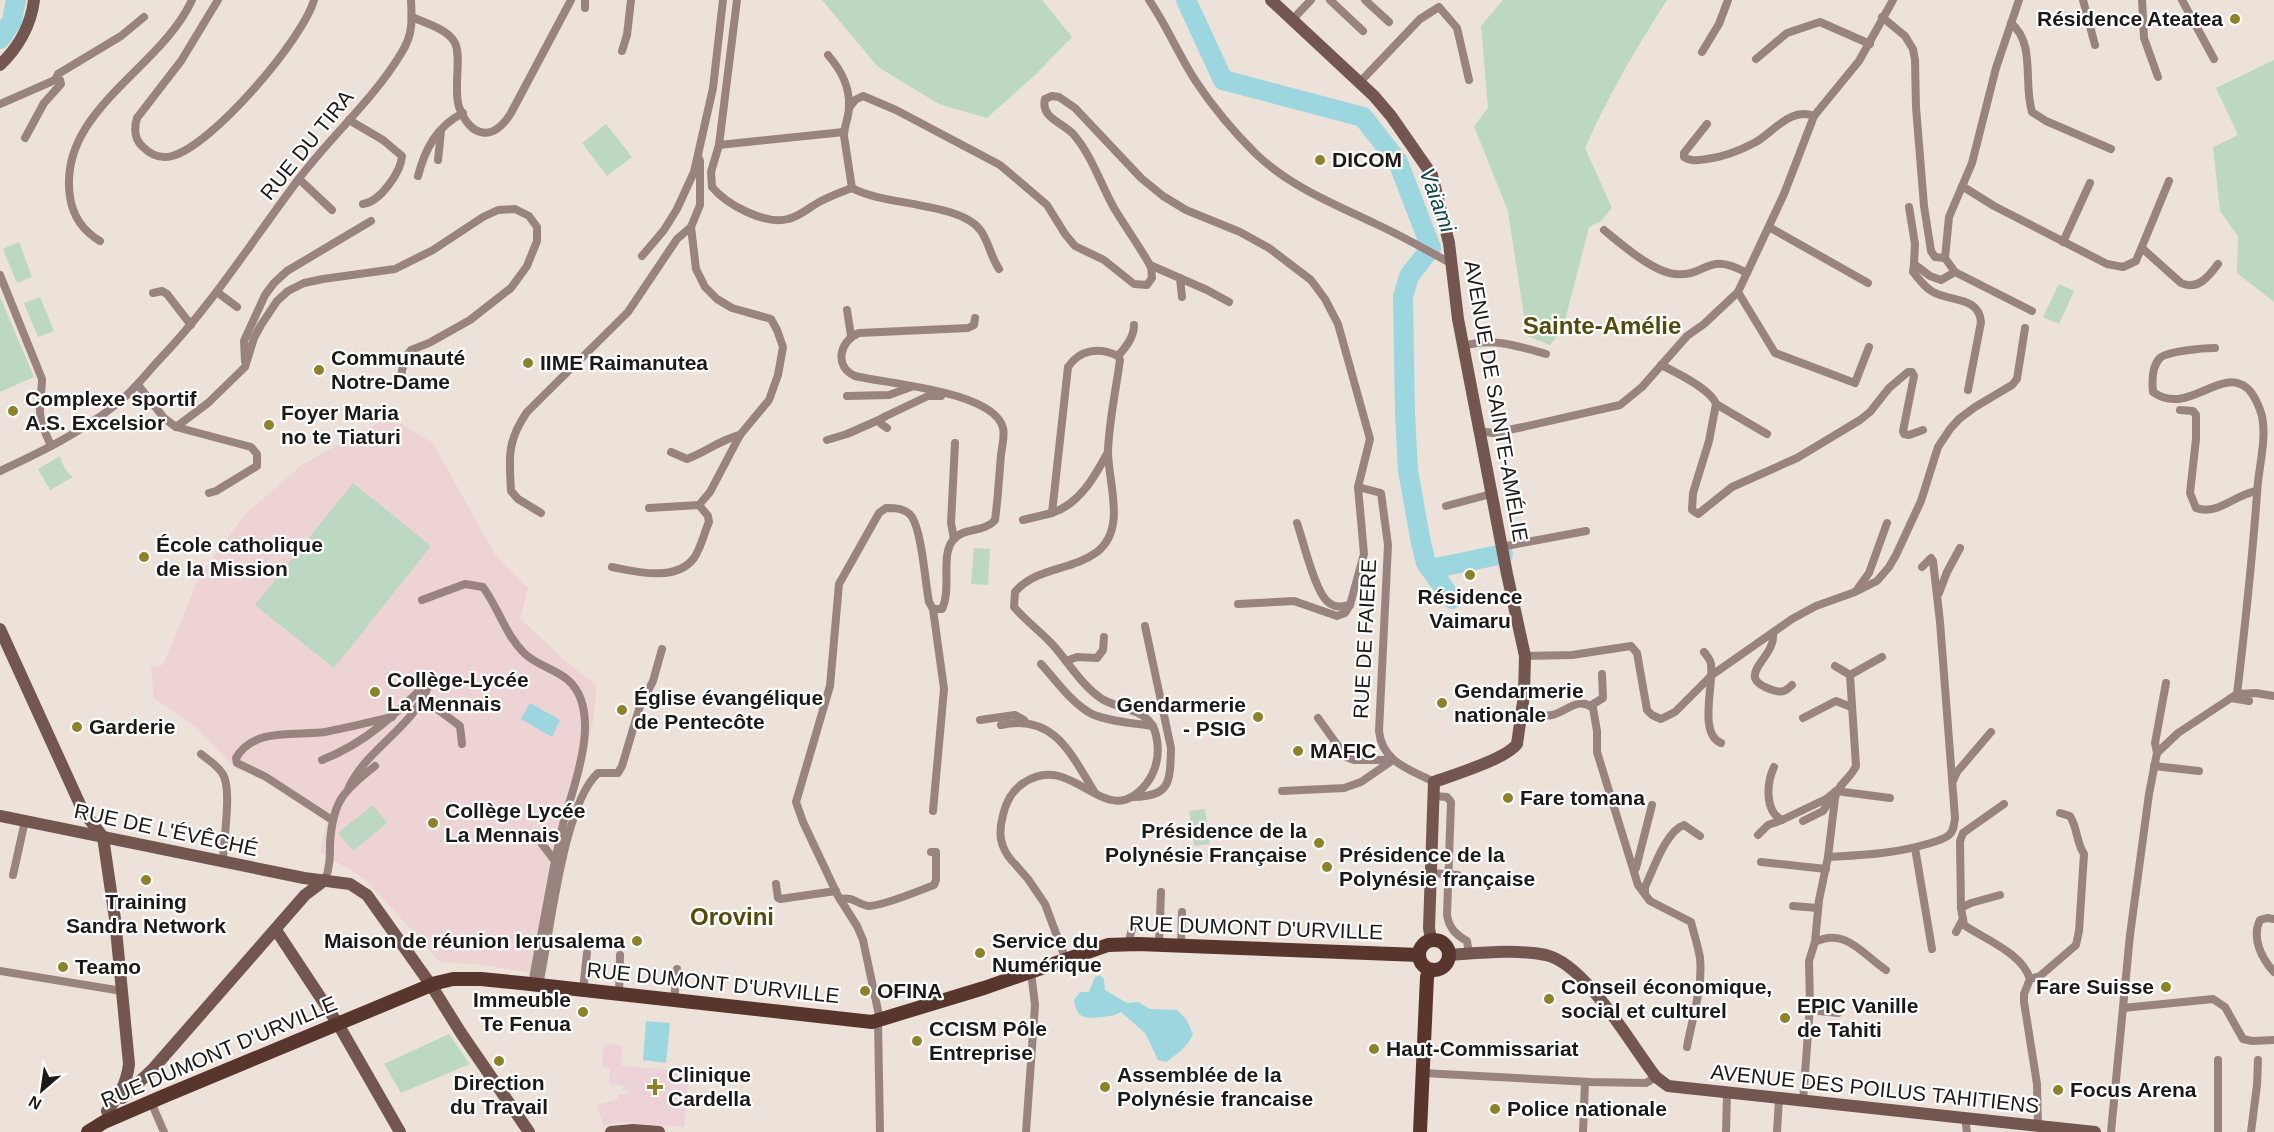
<svg xmlns="http://www.w3.org/2000/svg" width="2274" height="1132" font-family="Arial,sans-serif">
<rect width="100%" height="100%" fill="#ece2da"/>
<!-- education -->
<path fill="#edd3d4" d="M383,420L398,422L433,443L494,553L528,588L520,618L563,659L597,686L593,723L565,826L538,974L485,965L440,962L365,879L320,852L327,821L267,777L236,769L195,726L154,698L151,667L163,665L199,577L245,514L303,464Z"/>
<!-- medical -->
<path fill="#edd2d7" d="M604,1044L622,1046L621,1066L689,1071L684,1127L618,1122L604,1126L597,1105L618,1099L617,1094H626L627,1100L628,1091L623,1090V1085L609,1084L610,1068L602,1067Z"/>
<!-- green -->
<g fill="#bcd7c2">
<path d="M822,0H1042L1072,37L1036,74L987,118L939,104L878,67Z"/>
<path d="M1503,0H1667C1636,48 1608,96 1585,148L1612,208L1601,221L1589,227L1563,328L1550,345L1527,336L1508,211L1474,126L1488,108L1481,26Z"/>
<path d="M2274,60V302L2237,273L2238,236L2220,211L2213,147L2238,135L2216,88Z"/>
<path d="M606,124L632,157L607,176L582,143Z"/>
<path d="M19,242L32,277L17,283L3,249Z"/>
<path d="M2059,284L2074,291L2059,324L2043,317Z"/>
<path d="M0,297L34,377L0,392Z"/>
<path d="M40,297L54,331L38,337L24,303Z"/>
<path d="M60,456C61,462 67,474 73,477L50,490L38,469Z"/>
<path d="M353,483L431,546L334,668L255,605Z"/>
<path d="M974,548L990,549L988,585L971,584Z"/>
<path d="M373,805L387,823L353,851L338,833Z"/>
<path d="M1205,809L1210,844L1194,846L1189,811Z"/>
<path d="M449,1034L470,1064L401,1093L384,1064Z"/>
</g>
<!-- water -->
<g fill="#9cd6de">
<path d="M530,703L560,720L552,737L521,719Z"/>
<path d="M1100,975L1104,979L1105,990L1127,1003L1138,1002L1150,1009L1177,1010L1186,1019L1193,1034C1188,1047 1177,1054 1166,1062L1158,1060L1145,1033L1121,1012C1115,1016 1109,1016 1102,1017C1085,1019 1077,1019 1074,1000L1080,992H1089L1095,977Z"/>
<path d="M646,1021L670,1023L666,1063L643,1060Z"/>
</g>
<g fill="none" stroke-linecap="round" stroke-linejoin="round">
<!-- river -->
<g stroke="#9cd6de" stroke-width="20">
<path d="M1186,0L1223,80L1363,117L1398,162L1431,248L1409,276L1403,297L1405,413L1408,471L1421,543L1426,563L1452,599"/>
<path d="M0,39L12,21L16,0"/>
<path d="M1431,569L1503,554"/>
</g>
<!-- street -->
<g stroke="#99837e" stroke-width="8">
<path d="M218,0L181,61L137,118C134,128 134,139 143,147C151,155 161,159 172,156C212,146 303,39 314,0"/>
<path d="M585,0V8"/>
<path d="M737,0L719,145L844,132"/>
<path d="M1149,0C1167,26 1179,56 1197,83C1213,107 1234,132 1255,153C1289,186 1334,204 1376,224C1402,236 1427,250 1452,264"/>
<path d="M1330,0L1363,31"/>
<path d="M1365,0L1389,22"/>
<path d="M2083,0L2095,45"/>
<path d="M2142,0L2144,38L2158,77"/>
<path d="M2182,0L2214,59"/>
<path d="M412,17C425,23 448,29 455,43C462,57 453,89 459,107C471,138 493,142 511,113L571,0"/>
<path d="M1882,17L1905,36L1913,49L1915,60L1916,107L1924,206L1931,251L1935,257L1945,258L1949,217L1972,163L1996,68L2019,0"/>
<path d="M1292,20L1311,0"/>
<path d="M2011,23C2036,44 2023,83 2032,112L2046,121L2111,149"/>
<path d="M622,51L627,35L631,0"/>
<path d="M1702,52L1719,24L1728,0"/>
<path d="M828,55C841,70 850,86 849,107C849,117 844,126 844,136L852,188"/>
<path d="M1756,59L1787,33L1820,22L1870,44"/>
<path d="M1359,83L1420,19L1439,7L1457,28L1469,80"/>
<path d="M0,104L55,80L58,74L121,36L144,17"/>
<path d="M849,108L855,100L863,96L896,110L1000,165L1047,205L1065,234L1075,246L1104,260L1134,284L1147,285L1152,278L1151,267C1140,247 1126,228 1114,208C1101,185 1092,156 1074,135C1064,123 1040,118 1045,99L1052,96L1059,97L1075,108L1141,178L1163,196L1186,210L1240,232L1269,248L1311,280L1325,299L1338,324L1370,439L1358,487L1364,554L1350,605L1345,613L1337,616L1294,601L1238,604"/>
<path d="M349,120L383,140L402,156C401,172 380,202 363,204"/>
<path d="M1707,124L1684,153V157C1691,162 1699,160 1707,159C1723,157 1741,150 1756,142C1774,131 1791,107 1814,116"/>
<path d="M25,138L44,103L61,84L60,80H55"/>
<path d="M719,145L711,172L712,187C727,205 765,225 788,219C801,216 809,207 821,201C831,196 841,192 852,188"/>
<path d="M438,160L441,131"/>
<path d="M418,176C425,149 437,126 463,113"/>
<path d="M299,179L332,210"/>
<path d="M1962,186L1994,206L2107,264L2123,267L2136,261L2169,181"/>
<path d="M852,188C884,206 961,202 981,231C989,243 991,257 999,269"/>
<path d="M1909,207L1915,244L1914,264L1930,276L1941,280L1955,272"/>
<path d="M1769,227L1868,283"/>
<path d="M1604,230C1621,244 1653,272 1675,274C1708,277 1706,250 1747,273"/>
<path d="M100,241C83,231 73,217 70,197C57,111 160,70 192,0"/>
<path d="M2063,242L2090,183"/>
<path d="M2143,249L2181,283C2198,291 2209,276 2218,264"/>
<path d="M642,256L664,230L677,209L694,172L713,88L723,0"/>
<path d="M1945,258L1955,272L2032,311"/>
<path d="M1914,264L1913,272C1919,279 1925,288 1933,292C1951,302 1979,296 1981,322L1968,390"/>
<path d="M1150,265L1207,290L1229,302"/>
<path d="M0,275L42,379C42,389 40,398 40,408C39,422 46,433 51,446"/>
<path d="M1180,278L1182,297"/>
<path d="M217,292L237,307"/>
<path d="M1738,292L1775,353L1855,383L1869,347"/>
<path d="M153,293L162,291L167,294L191,325"/>
<path d="M847,310L851,336"/>
<path d="M1464,346C1492,337 1518,346 1546,354"/>
<path d="M2215,348C2205,348 2165,351 2159,359C2152,367 2152,382 2153,392C2188,417 2220,366 2247,388C2254,394 2260,408 2262,416C2267,441 2258,469 2257,494C2252,561 2245,627 2237,694"/>
<path d="M1118,356C1126,347 1134,337 1134,325"/>
<path d="M245,361L244,341L265,295L274,283L287,271L371,221"/>
<path d="M1661,365C1675,372 1711,389 1716,404L1709,441L1693,493L1692,510L1698,514L1732,487L1797,458L1860,420L1870,412L1889,388L1908,372H1912L1914,376L1903,431L1904,434L1909,435L1923,430"/>
<path d="M138,385L164,418L176,427L251,447L257,454V466L216,491L209,493"/>
<path d="M847,396L889,395L911,387"/>
<path d="M1716,404L1767,434"/>
<path d="M2180,410L2193,411L2196,415V439L2190,493L2196,508C2218,516 2235,494 2257,491"/>
<path d="M176,427L208,403L245,367L254,338L261,325L277,301L288,291L304,283L323,279L395,269L433,250L483,217L498,210L515,209L529,216L537,227V241L527,266L511,288L470,320L429,343L411,350L405,357L401,376"/>
<path d="M887,428L881,424V419L886,416L928,396H941"/>
<path d="M1479,431L1493,433L1523,427L1620,405L1642,387L1687,336L1704,324L1738,292L1784,194L1814,116L1859,61L1893,0"/>
<path d="M827,440L847,434L881,419"/>
<path d="M671,452L687,459C707,452 719,440 740,435"/>
<path d="M0,471C41,452 82,432 118,403C134,390 145,375 159,360C212,305 252,241 298,180C331,136 374,99 402,52C413,34 412,21 411,0"/>
<path d="M1358,487L1381,493L1388,545L1379,731C1382,762 1409,769 1434,782"/>
<path d="M1446,506L1491,494"/>
<path d="M649,508L699,505"/>
<path d="M541,513L518,499L511,491C509,457 507,441 527,412L628,312L677,239L691,227"/>
<path d="M1023,520L1052,513"/>
<path d="M1297,523C1303,540 1315,592 1328,602C1335,608 1342,607 1350,605"/>
<path d="M954,539L951,523L955,443"/>
<path d="M1501,547L1586,531"/>
<path d="M612,567C637,572 676,582 694,558C701,548 704,533 709,522L708,516L699,505L710,492L740,435L769,400L778,375L783,347L777,330L771,319L732,308L717,299L705,287L696,269L691,227L700,205V161L698,156"/>
<path d="M1856,591L1869,573L1887,523"/>
<path d="M1939,593L1947,572L1960,548"/>
<path d="M422,600L465,584L483,587C499,609 505,634 524,653C536,665 555,669 568,680C603,711 575,783 564,820C561,834 558,847 555,861"/>
<path d="M933,609L944,689L933,811"/>
<path d="M1773,633C1777,659 1728,677 1776,691C1783,693 1787,690 1792,685"/>
<path d="M1704,652C1707,656 1710,659 1711,664C1714,684 1698,734 1721,743"/>
<path d="M1525,656L1572,655L1631,646L1637,653L1647,710L1652,715L1661,719L1675,712L1712,675L1792,619L1816,606L1855,592L1877,581L1889,567L1896,555L1921,501L1938,447L1950,429L1959,419L1975,407L2012,385L2017,379L2025,328"/>
<path d="M1066,661L1077,657L1097,658L1103,650L1104,637"/>
<path d="M1041,664C1056,680 1072,704 1092,714C1110,722 1134,723 1153,726"/>
<path d="M1835,666L1850,675"/>
<path d="M1850,675L1882,657"/>
<path d="M425,696L429,703L460,726L462,744"/>
<path d="M2231,698L2249,701"/>
<path d="M1590,706L1603,698L1602,674"/>
<path d="M1522,711C1531,713 1542,717 1552,715C1568,711 1578,696 1593,708L1597,731V752L1638,885L1650,901L1691,922C1694,934 1698,946 1700,958C1703,987 1692,1019 1687,1047"/>
<path d="M1318,718L1346,757L1354,760H1393"/>
<path d="M1803,718L1836,701L1851,707"/>
<path d="M980,720L1015,715L1024,720"/>
<path d="M1001,725C1054,713 1071,754 1095,793"/>
<path d="M2157,753L2155,743L2166,683"/>
<path d="M201,754C208,760 217,765 222,773C233,787 223,842 223,862"/>
<path d="M322,760C366,743 397,713 430,680"/>
<path d="M2154,766L2199,771"/>
<path d="M1774,767C1767,782 1764,811 1782,820L1826,799L1836,791"/>
<path d="M1953,781L1957,772L1991,732"/>
<path d="M349,787C368,747 415,727 429,684"/>
<path d="M1282,791L1344,788L1361,782L1393,760"/>
<path d="M1836,791L1890,798"/>
<path d="M1434,796L1447,797L1451,802L1447,915C1449,928 1456,935 1467,941L1469,954"/>
<path d="M1133,797C1171,796 1170,782 1171,748L1145,626"/>
<path d="M2004,804L1963,833L1960,841L1961,908L1964,925C1986,940 2022,953 2030,979L2024,994V1002L2037,1084L2038,1126"/>
<path d="M332,820L266,777L237,763L236,758C254,727 295,736 325,732C347,728 370,722 392,717"/>
<path d="M1803,821L1823,811L1832,797"/>
<path d="M1758,835L1768,825L1782,820"/>
<path d="M1915,848L1932,949"/>
<path d="M1828,857C1862,855 1894,854 1927,844C1934,842 1943,840 1949,835C1954,831 1954,824 1955,818L1940,622L1933,561L1931,558L1922,567"/>
<path d="M1012,861C1000,847 998,834 1003,815C1006,802 1013,789 1025,782C1074,750 1106,836 1147,783C1157,769 1160,752 1156,735C1150,708 1122,711 1102,699C1082,686 1069,663 1053,645C1041,632 1026,621 1014,607L1015,592C1036,567 1071,571 1097,552C1127,529 1108,483 1108,451C1109,422 1116,389 1120,360L1118,356C1100,347 1080,349 1068,367L1052,513C1080,504 1095,476 1108,452"/>
<path d="M1761,862L1826,869"/>
<path d="M1015,864L1028,879L1045,904L1066,960"/>
<path d="M1636,868L1652,805"/>
<path d="M1431,873L1458,875"/>
<path d="M13,875L25,821"/>
<path d="M325,880C330,868 330,856 330,843C333,800 343,792 375,766"/>
<path d="M776,884L778,898L780,899L836,891"/>
<path d="M1645,894V887C1653,870 1666,831 1684,825L1700,836"/>
<path d="M841,899C853,896 858,905 869,906C882,906 919,891 934,885L936,880V852H931"/>
<path d="M1793,906L1818,908"/>
<path d="M1961,908L1971,903L2000,895"/>
<path d="M2274,919L2267,918L2260,920C2251,938 2262,959 2274,972"/>
<path d="M1956,932L1963,919"/>
<path d="M1815,942C1846,927 1863,955 1886,970"/>
<path d="M1128,944L1135,918"/>
<path d="M1159,944L1161,892"/>
<path d="M1181,945L1182,912"/>
<path d="M0,971L122,991"/>
<path d="M2030,979L2040,976L2076,945L2079,931L2084,854C2076,842 2078,829 2070,816L2060,813"/>
<path d="M532,984L555,861L542,844"/>
<path d="M539,985C550,935 563,804 598,773H618L622,766L639,709L653,681L662,649"/>
<path d="M583,990L587,953"/>
<path d="M619,994L620,955"/>
<path d="M674,1001L677,969"/>
<path d="M2123,1008L2213,999L2225,1007L2243,1039L2252,1041L2274,1040"/>
<path d="M1810,1010L1838,1013"/>
<path d="M880,1020L863,940L857,926L838,896L803,822L796,802L830,686L839,584L879,513L886,508C895,508 906,508 912,517C922,533 925,581 929,602L933,609H942C952,589 940,556 953,540C963,527 984,533 995,520C998,499 999,477 1001,455C1002,446 1005,436 1003,428C994,391 888,384 855,376C834,367 839,341 859,333L968,328L974,325L975,318"/>
<path d="M878,1021L880,1132"/>
<path d="M1423,1073L1591,1082L1646,1083L1656,1077"/>
<path d="M1803,1101L1810,1006L1809,961L1815,942L1819,900L1828,857L1835,798C1837,785 1851,778 1856,766L1850,675"/>
<path d="M151,1102L164,1132"/>
<path d="M1965,1118L1967,1132"/>
<path d="M1026,1132L1035,1005L1031,972"/>
<path d="M1583,1132L1585,1082"/>
<path d="M1726,1132L1727,1094"/>
<path d="M1777,1132L1779,1098"/>
<path d="M2111,1132L2130,935L2149,794L2157,753L2178,733L2237,694L2256,693L2274,696"/>
<path d="M2218,1132V1060"/>
<path d="M2251,1132L2257,1085L2258,1060"/>
</g>
<!-- secondary -->
<g stroke="#73564f" stroke-width="12">
<path d="M1271,0L1374,96L1391,116L1432,175L1449,243L1458,319L1507,574L1525,656L1524,695L1517,744C1506,759 1453,775 1434,782L1429,928L1431,940"/>
<path d="M0,65C18,48 31,25 34,0"/>
<path d="M0,629L83,811L103,837L115,919L129,1064C127,1083 119,1096 107,1111"/>
<path d="M0,816L304,878L350,884L367,895L431,985L461,1033L529,1132"/>
<path d="M276,930L338,1024L400,1132"/>
<path d="M1450,955C1480,953 1516,949 1546,955C1586,964 1631,1045 1656,1077L1668,1086L2095,1132"/>
<path d="M122,1098L152,1070L305,895L325,880"/>
<path d="M611,1132L633,1130L659,1132"/>
</g>
<!-- primary -->
<g stroke="#58362e" stroke-width="14">
<circle cx="1434" cy="955" r="15"/>
<path d="M88,1132L104,1122L162,1097L436,983L453,979H481L521,983L872,1022L984,988L1108,945L1138,944L1419,955"/>
<path d="M1420,1132L1427,977L1429,970"/>
</g>
</g>
<!-- markers -->
<g fill="#8b8229" stroke="#fff" stroke-width="2">
<circle cx="2235" cy="19" r="6"/>
<circle cx="1320" cy="160" r="6"/>
<circle cx="528" cy="363" r="6"/>
<circle cx="319" cy="370" r="6"/>
<circle cx="13" cy="411" r="6"/>
<circle cx="269" cy="425" r="6"/>
<circle cx="144" cy="557" r="6"/>
<circle cx="1470" cy="575" r="6"/>
<circle cx="375" cy="692" r="6"/>
<circle cx="1442" cy="703" r="6"/>
<circle cx="622" cy="710" r="6"/>
<circle cx="1258" cy="717" r="6"/>
<circle cx="77" cy="727" r="6"/>
<circle cx="1298" cy="751" r="6"/>
<circle cx="1508" cy="798" r="6"/>
<circle cx="433" cy="823" r="6"/>
<circle cx="1319" cy="843" r="6"/>
<circle cx="1327" cy="867" r="6"/>
<circle cx="146" cy="880" r="6"/>
<circle cx="637" cy="941" r="6"/>
<circle cx="980" cy="953" r="6"/>
<circle cx="63" cy="967" r="6"/>
<circle cx="2166" cy="987" r="6"/>
<circle cx="865" cy="991" r="6"/>
<circle cx="1549" cy="999" r="6"/>
<circle cx="583" cy="1012" r="6"/>
<circle cx="1785" cy="1018" r="6"/>
<circle cx="917" cy="1041" r="6"/>
<circle cx="1374" cy="1049" r="6"/>
<circle cx="499" cy="1061" r="6"/>
<path d="M652 1078h6v6h6v6h-6v6h-6v-6h-6v-6h6z"/>
<circle cx="1105" cy="1087" r="6"/>
<circle cx="2058" cy="1090" r="6"/>
<circle cx="1495" cy="1109" r="6"/>
</g>
<g text-anchor="middle" stroke-width="4.5" stroke-linejoin="round" paint-order="stroke">
<!-- poi labels -->
<g font-size="21" font-weight="bold" fill="#1c1916" stroke="#fff" text-anchor="start">
<text x="2223" y="26" text-anchor="end">Résidence Ateatea</text>
<text x="1332" y="167">DICOM</text>
<text x="331" y="365">Communauté<tspan x="331" dy="24">Notre-Dame</tspan></text>
<text x="540" y="370">IIME Raimanutea</text>
<text x="25" y="406">Complexe sportif<tspan x="25" dy="24">A.S. Excelsior</tspan></text>
<text x="281" y="420">Foyer Maria<tspan x="281" dy="24">no te Tiaturi</tspan></text>
<text x="156" y="552">École catholique<tspan x="156" dy="24">de la Mission</tspan></text>
<text x="1470" y="604" text-anchor="middle">Résidence<tspan x="1470" dy="24">Vaimaru</tspan></text>
<text x="387" y="687">Collège-Lycée<tspan x="387" dy="24">La Mennais</tspan></text>
<text x="1454" y="698">Gendarmerie<tspan x="1454" dy="24">nationale</tspan></text>
<text x="634" y="705">Église évangélique<tspan x="634" dy="24">de Pentecôte</tspan></text>
<text x="1246" y="712" text-anchor="end">Gendarmerie<tspan x="1246" dy="24">- PSIG</tspan></text>
<text x="89" y="734">Garderie</text>
<text x="1310" y="758">MAFIC</text>
<text x="1520" y="805">Fare tomana</text>
<text x="445" y="818">Collège Lycée<tspan x="445" dy="24">La Mennais</tspan></text>
<text x="1307" y="838" text-anchor="end">Présidence de la<tspan x="1307" dy="24">Polynésie Française</tspan></text>
<text x="1339" y="862">Présidence de la<tspan x="1339" dy="24">Polynésie française</tspan></text>
<text x="146" y="909" text-anchor="middle">Training<tspan x="146" dy="24">Sandra Network</tspan></text>
<text x="625" y="948" text-anchor="end">Maison de réunion Ierusalema</text>
<text x="992" y="948">Service du<tspan x="992" dy="24">Numérique</tspan></text>
<text x="75" y="974">Teamo</text>
<text x="1561" y="994">Conseil économique,<tspan x="1561" dy="24">social et culturel</tspan></text>
<text x="2154" y="994" text-anchor="end">Fare Suisse</text>
<text x="877" y="998">OFINA</text>
<text x="571" y="1007" text-anchor="end">Immeuble<tspan x="571" dy="24">Te Fenua</tspan></text>
<text x="1797" y="1013">EPIC Vanille<tspan x="1797" dy="24">de Tahiti</tspan></text>
<text x="929" y="1036">CCISM Pôle<tspan x="929" dy="24">Entreprise</tspan></text>
<text x="1386" y="1056">Haut-Commissariat</text>
<text x="668" y="1082">Clinique<tspan x="668" dy="24">Cardella</tspan></text>
<text x="1117" y="1082">Assemblée de la<tspan x="1117" dy="24">Polynésie francaise</tspan></text>
<text x="499" y="1090" text-anchor="middle">Direction<tspan x="499" dy="24">du Travail</tspan></text>
<text x="2070" y="1097">Focus Arena</text>
<text x="1507" y="1116">Police nationale</text>
</g>
<!-- street labels -->
<g font-size="21" fill="#1c1916" stroke="#fff">
<text transform="translate(307 145) rotate(-51)" y="7">RUE DU TIRA</text>
<text transform="translate(1496 401) rotate(80)" y="7">AVENUE DE SAINTE-AMÉLIE</text>
<text transform="translate(1365 639) rotate(-87)" y="7">RUE DE FAIERE</text>
<text transform="translate(166 830) rotate(12)" y="7">RUE DE L'ÉVÊCHÉ</text>
<text transform="translate(1256 928) rotate(2)" y="7">RUE DUMONT D'URVILLE</text>
<text transform="translate(713 983) rotate(6)" y="7">RUE DUMONT D'URVILLE</text>
<text transform="translate(219 1052) rotate(-23)" y="7">RUE DUMONT D'URVILLE</text>
<text transform="translate(1875 1089) rotate(6)" y="7">AVENUE DES POILUS TAHITIENS</text>
</g>
<!-- water labels -->
<g font-size="22" font-style="italic" fill="#0f454b" stroke="#fff">
<text transform="translate(1438 200) rotate(70)" y="8">Vaiami</text>
</g>
<!-- quarter labels -->
<g font-size="24" font-weight="bold" fill="#524b0b" stroke="#fff">
<text x="1602" y="334">Sainte-Amélie</text>
<text x="732" y="925">Orovini</text>
</g>
</g>
<!-- north arrow -->
<g transform="translate(42 1090) rotate(209)" stroke="#ffffff" stroke-width="4.5" paint-order="stroke">
<path d="M0-4.5L10 22L0 15L-10 22Z" fill="#1c1916"/>
<text y="-9" font-size="16" font-weight="bold" text-anchor="middle" fill="#1c1916">N</text>
</g>
</svg>
